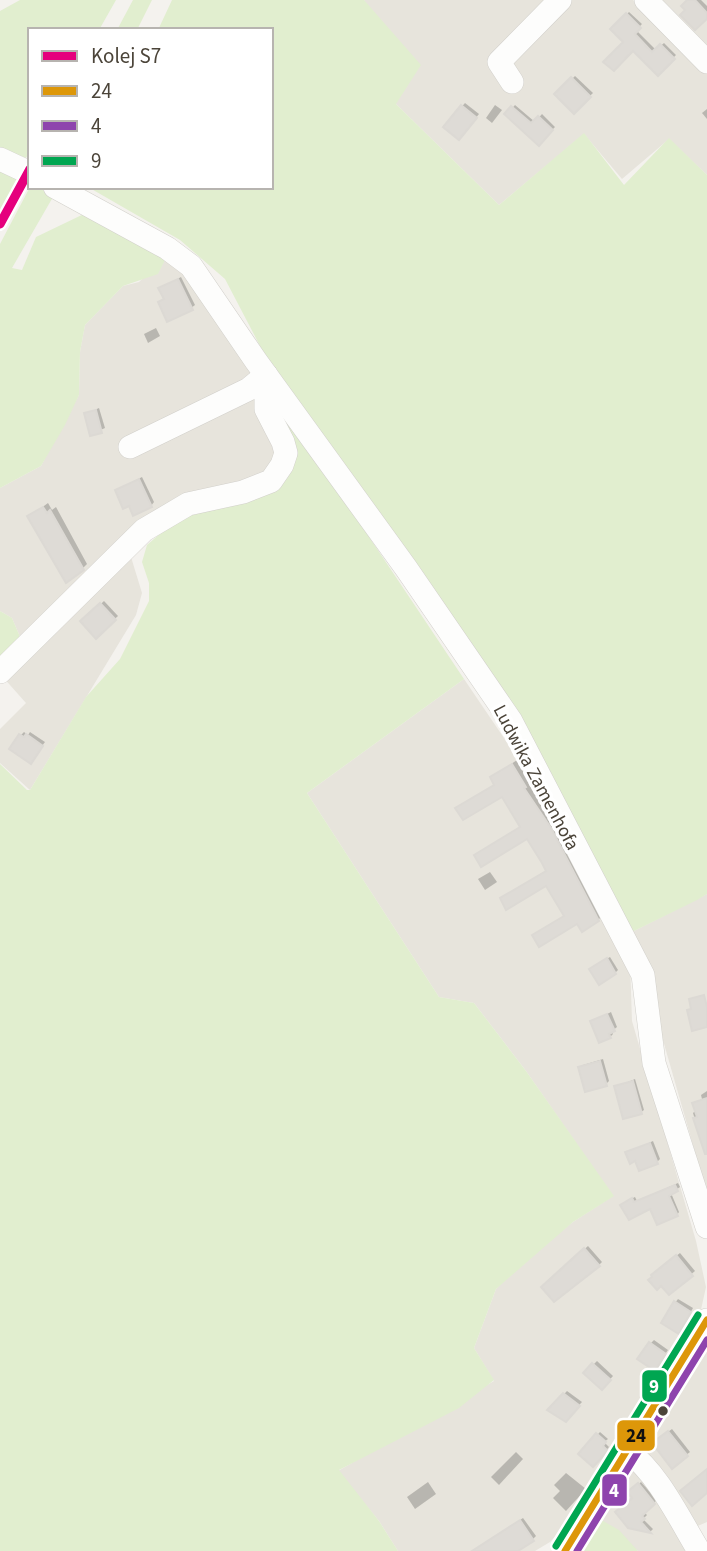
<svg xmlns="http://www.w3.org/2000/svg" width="707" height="1551" font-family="'Source Sans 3',sans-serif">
<rect width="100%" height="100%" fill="#f4f2ee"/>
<!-- residential -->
<g fill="#e7e4dc">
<path d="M364,0H633L707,71V175L669,139L622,179L584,134L499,205L396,104Z"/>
<path d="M652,0H707V53Z"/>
<path d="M168,254L209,302L211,316L218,315L263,388L284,455L270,479L187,501L21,639L12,618L0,611V488L41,466L79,395L80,352L85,325L123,286L139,282Z"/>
<path d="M131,557L142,593L136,615L30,790L0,763V729L26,703L2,676Z"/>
<path d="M464,679L506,741L630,962L632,1021L696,1241L706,1287L700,1314L572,1519L550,1542L535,1551H398L379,1521L338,1471L494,1381L474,1348L496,1289L517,1266L573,1222L613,1196L526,1071L474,1003L439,997L307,793Z"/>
<path d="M707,894V1194L632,932Z"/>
<path d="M707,1343V1522L693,1528L644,1451V1445Z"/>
<path d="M631,1465L636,1467L690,1551H638L598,1518Z"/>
</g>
<!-- green -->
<g fill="#e1eecf">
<path d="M20,0H116L99,30H30V151L26,158L0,148V11Z"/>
<path d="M133,0H152L137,30H117Z"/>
<path d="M172,0H364L421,65L396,104L499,205L584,133L624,185L669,138L707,175V894L697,900L632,932L527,728L272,369L225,279L180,240L88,187H271V30H158Z"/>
<path d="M0,164L23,182L0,221Z"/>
<path d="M30,187H38L53,197L12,268L22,270L36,237L88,212L168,254L158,274L123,286L85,325L80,352L79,395L65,425L41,466L0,488V244Z"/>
<path d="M270,398L323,468L464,679L307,793L439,997L474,1003L526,1071L614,1196L573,1222L496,1289L474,1348L494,1380L459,1408L339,1470L379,1521L398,1551H0V764L27,790H30L86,697L120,659L149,601V583L142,562L147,545L191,507L290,466Z"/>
<path d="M0,611L12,618L21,639L0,659Z"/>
<path d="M598,1518L619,1530L638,1551H577Z"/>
</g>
<!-- shadow -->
<g fill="#0003">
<path d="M690,0H701L707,6V16L687,10Z"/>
<path d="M629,12L642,24L636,30L656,50L664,43L676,55L658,73L613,29Z"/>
<path d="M575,76L593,93L574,111L557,94Z"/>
<path d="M465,103L479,114L462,135L445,126Z"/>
<path d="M495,105L502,110L492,123L486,118Z"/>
<path d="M515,105L535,122L542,114L555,127L539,143L507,114Z"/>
<path d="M707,109V119L702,113Z"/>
<path d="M181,277L195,305L191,308L160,302L165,298L161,288Z"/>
<path d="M156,328L160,336L148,343L144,334Z"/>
<path d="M99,408L105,428L91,434L86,414Z"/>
<path d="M142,477L154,502L151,506L130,504L117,490Z"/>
<path d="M48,503L52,510L56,507L87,564L83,568L29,517Z"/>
<path d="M104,601L118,616L96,636L83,621Z"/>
<path d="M24,732L28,735L30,732L45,742L33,758L21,735Z"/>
<path d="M517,760L530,781L528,783L555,823L603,915L598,920L578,922L539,931L566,915L547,884L502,898L547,870L502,794L462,804L496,784L492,777Z"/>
<path d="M490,872L497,882L485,890L478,879Z"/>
<path d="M610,957L618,970L615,973L595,966Z"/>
<path d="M611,1012L617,1027L612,1031L613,1034L610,1037L592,1022Z"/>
<path d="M603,1059L609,1081L606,1084L580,1068L583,1065Z"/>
<path d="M635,1079L644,1110L641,1112L616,1087Z"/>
<path d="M707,1091V1141L700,1136L693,1113L696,1110L694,1104L702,1099L701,1095Z"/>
<path d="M653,1141L660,1159L657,1162L636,1159L627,1153Z"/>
<path d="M678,1183L680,1187L671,1193L679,1212L677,1215L651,1206L625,1202L635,1197L637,1201Z"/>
<path d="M588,1246L602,1262L599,1265L543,1287Z"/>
<path d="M680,1253L695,1271L669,1293L656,1272Z"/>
<path d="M678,1299L693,1308L682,1328L675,1303Z"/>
<path d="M654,1340L668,1350L657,1366L651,1343Z"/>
<path d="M597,1361L613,1376L602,1388L586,1372Z"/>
<path d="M567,1391L582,1402L565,1420L550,1409Z"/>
<path d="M672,1429L690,1452L686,1455L657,1440Z"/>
<path d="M600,1432L608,1439L604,1442L609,1447L593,1465L580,1454Z"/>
<path d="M516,1452L523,1459L499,1485L491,1477Z"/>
<path d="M566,1473L586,1489L566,1511L553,1498L560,1491L554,1485Z"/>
<path d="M428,1482L436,1494L415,1509L407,1497Z"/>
<path d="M641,1482L657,1500L644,1512L647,1515L643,1519L653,1529L651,1531L629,1526L634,1498L630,1493Z"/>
<path d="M523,1518L536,1536L532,1540L515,1551H488L487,1542Z"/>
</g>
<!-- building -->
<g fill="#dedbd6" stroke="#dcd9d4" stroke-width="2">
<path d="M687,0H695L707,13V19L695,30L680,15L685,10L681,6Z"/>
<path d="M626,13L641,28L635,34L652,52L660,44L675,59L658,76L633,51L614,71L603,62L623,42L610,29Z"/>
<path d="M571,77L591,97L574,114L554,94Z"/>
<path d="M461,105L477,118L459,140L443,127Z"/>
<path d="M511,106L531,123L538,116L553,130L539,146L504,114Z"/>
<path d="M178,279L193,310L167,322L158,302L164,299L158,288Z"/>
<path d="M96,410L102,433L90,436L84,413Z"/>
<path d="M139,479L152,507L133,516L129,506L123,509L115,490Z"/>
<path d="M43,507L47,513L50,510L84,570L66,583L27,516Z"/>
<path d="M100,603L116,620L96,639L80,621Z"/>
<path d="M19,734L24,737L26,734L43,746L31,764L9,749Z"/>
<path d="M512,764L526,787L524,788L551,828L599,921L582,932L577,924L539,947L532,935L564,916L546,886L506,910L500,898L546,871L542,863L527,839L481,867L474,855L520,827L502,797L463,820L455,808L494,785L490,777Z"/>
<path d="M607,958L616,974L599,985L589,969Z"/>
<path d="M704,995L707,1007V1027L692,1031L687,1010L691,1009L689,999Z"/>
<path d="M607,1014L615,1031L609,1034L611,1038L599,1043L590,1021Z"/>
<path d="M600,1061L607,1086L585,1092L578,1067Z"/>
<path d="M633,1081L642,1114L623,1119L614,1086Z"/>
<path d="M707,1098V1154H705L693,1118L697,1117L692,1103Z"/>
<path d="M650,1143L658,1164L639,1171L635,1161L630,1164L625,1152Z"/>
<path d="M675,1185L678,1191L669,1196L678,1216L657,1225L650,1209L629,1220L620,1205L632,1198L634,1202Z"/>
<path d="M584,1248L600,1266L554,1302L541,1287Z"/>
<path d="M676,1255L693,1276L669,1295L661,1286L657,1290L648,1280L652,1277L651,1275Z"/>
<path d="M674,1301L691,1312L679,1334L661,1323Z"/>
<path d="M649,1342L666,1354L655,1371L637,1359Z"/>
<path d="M592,1363L611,1380L602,1390L583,1373Z"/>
<path d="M563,1393L580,1406L566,1422L547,1410Z"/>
<path d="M668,1431L688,1456L672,1469L652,1443Z"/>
<path d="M596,1433L606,1442L603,1446L608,1451L593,1467L578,1454Z"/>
<path d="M707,1469V1493L692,1506L680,1491Z"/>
<path d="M638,1483L655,1504L642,1516L645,1519L641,1522L651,1533L628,1528L615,1512L632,1498L627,1492Z"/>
<path d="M520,1520L534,1541L518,1551H472Z"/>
</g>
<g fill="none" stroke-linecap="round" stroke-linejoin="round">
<defs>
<g id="minor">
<path d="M646,0L707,62"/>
<path d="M512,82L499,62L560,0"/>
<path d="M0,159L30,173"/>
<path d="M55,187L167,248L191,266L256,361L406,568L511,721L643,975L654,1063L707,1227"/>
<path d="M130,447L249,389L266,375"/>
<path d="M0,672L144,530L188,504L243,492L271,481L282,465L286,453L283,442L266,409V375"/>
<path d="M627,1451C657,1471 680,1520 699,1551"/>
<path d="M565,1551L707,1320"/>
</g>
</defs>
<!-- minor casing -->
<use href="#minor" stroke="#d2d0cb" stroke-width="24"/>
<!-- minor -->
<use href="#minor" stroke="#fdfdfc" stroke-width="23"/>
<defs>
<path id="bus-1" d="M565,1551L707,1320"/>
<path id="bus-2" d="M577,1551L707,1340"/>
<path id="bus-3" d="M556,1546L698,1315"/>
</defs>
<!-- bus-1 casing -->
<use href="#bus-1" stroke="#fff" stroke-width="12"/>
<!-- bus-2 casing -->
<use href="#bus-2" stroke="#fff" stroke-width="12"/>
<!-- bus-3 casing -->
<use href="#bus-3" stroke="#fff" stroke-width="12"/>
<!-- bus-1 -->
<use href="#bus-1" stroke="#dd9709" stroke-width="7"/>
<!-- bus-2 -->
<use href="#bus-2" stroke="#8e44ad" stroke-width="7"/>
<!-- bus-3 -->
<use href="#bus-3" stroke="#00a651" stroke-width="7"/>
<defs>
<path id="rail-1" d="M0,224L30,169"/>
</defs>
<!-- rail-1 casing -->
<use href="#rail-1" stroke="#fff" stroke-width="14"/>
<!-- rail-1 -->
<use href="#rail-1" stroke="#e5007d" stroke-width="9"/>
</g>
<!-- markers -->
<circle fill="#4b4439" stroke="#fff" stroke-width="2.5" cx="663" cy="1411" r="6"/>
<g text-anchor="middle" stroke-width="7" stroke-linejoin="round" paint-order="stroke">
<!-- street labels -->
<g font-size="19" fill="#4b4439" stroke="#fff">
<text transform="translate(537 777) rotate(62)" y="7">Ludwika Zamenhofa</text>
</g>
</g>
<g stroke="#fff" stroke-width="2.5">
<rect x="641" y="1369" width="27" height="34" rx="7" fill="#00a651"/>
<rect x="616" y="1419" width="40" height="33" rx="7" fill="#dd9709"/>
<rect x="601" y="1473" width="27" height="34" rx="7" fill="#8e44ad"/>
</g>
<g font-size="19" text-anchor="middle" font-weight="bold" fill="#fff">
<text x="654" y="1393">9</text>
<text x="614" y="1497">4</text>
</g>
<g font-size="19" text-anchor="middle" font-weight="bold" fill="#111">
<text x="636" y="1442">24</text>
</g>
<!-- legend -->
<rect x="28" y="28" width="245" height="161" fill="#ffffff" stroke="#b7b4b0" stroke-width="2"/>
<rect x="42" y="51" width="35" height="10" fill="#e5007d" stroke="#b7b4b0" stroke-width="2"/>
<text x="91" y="63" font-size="21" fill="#4b4439">Kolej S7</text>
<rect x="42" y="86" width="35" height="10" fill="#dd9709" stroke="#b7b4b0" stroke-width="2"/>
<text x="91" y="98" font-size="21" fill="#4b4439">24</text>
<rect x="42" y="121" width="35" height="10" fill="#8e44ad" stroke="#b7b4b0" stroke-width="2"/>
<text x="91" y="133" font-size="21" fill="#4b4439">4</text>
<rect x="42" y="156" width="35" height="10" fill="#00a651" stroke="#b7b4b0" stroke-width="2"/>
<text x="91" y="168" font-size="21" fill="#4b4439">9</text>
</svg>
